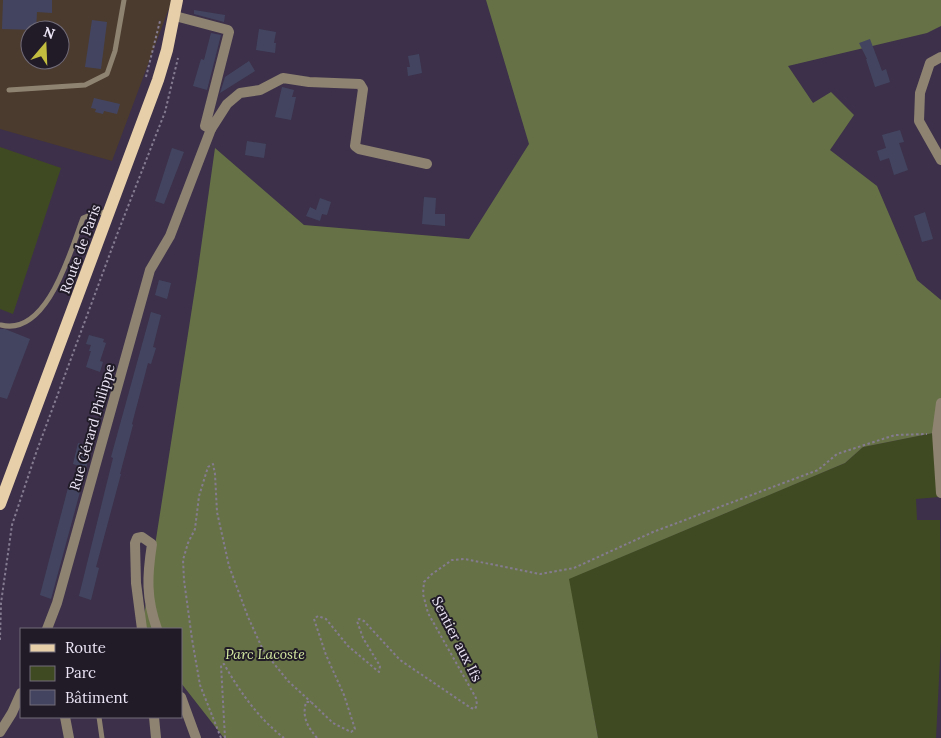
<svg xmlns="http://www.w3.org/2000/svg" width="941" height="738" font-family="Lora,serif">
<rect width="100%" height="100%" fill="#3c304a"/>
<!-- industrial -->
<path fill="#4b3b2f" fill-rule="evenodd" d="M0,0H172L112,161L0,129ZM30,30H60V60H30Z"/>
<!-- green -->
<g fill="#404a22">
<path d="M0,147L61,168L13,314L0,309Z"/>
<path d="M938,432L939,497L916,499L917,520H940L941,639L936,738H598L568,579L845,463L863,447Z"/>
</g>
<!-- forest -->
<path fill="#667246" d="M486,0H941V26L927,33L788,66L813,103L831,92L854,115L830,150L877,186L917,280L941,300V409L938,432L863,447L845,463L569,579L598,738H224L181,683V629H142L197,276L215,148L304,225L469,239L529,144Z"/>
<!-- building -->
<g fill="#434560">
<path d="M3,0H52V13L37,12L36,30L2,29Z"/>
<path d="M194,10L225,15L224,22L194,14Z"/>
<path d="M92,20L107,22L101,69L85,67Z"/>
<path d="M259,29L276,32L274,43H276L275,53L256,50Z"/>
<path d="M211,33L221,35L207,90L193,86L201,59L204,60Z"/>
<path d="M870,39L882,71L886,69L890,82L875,87L866,59H867L859,43Z"/>
<path d="M419,54L422,73L408,76L407,67H410L408,56Z"/>
<path d="M249,61L255,71L220,93L225,77Z"/>
<path d="M282,87L294,90L292,97H296L291,120L275,117Z"/>
<path d="M94,98L120,104L117,114L104,111L103,114L95,112L96,109L91,108Z"/>
<path d="M900,130L904,142L899,143L908,170L894,175L889,158L880,161L877,151L886,148L882,135Z"/>
<path d="M247,141L266,144L264,158L245,155Z"/>
<path d="M172,148L184,152L164,204L155,201Z"/>
<path d="M424,197L436,198L435,214H445V226L422,224Z"/>
<path d="M320,198L331,202L327,215L322,214L320,221L306,216L310,207L316,210Z"/>
<path d="M925,212L933,239L922,242L914,216Z"/>
<path d="M159,280L171,283L167,299L155,295Z"/>
<path d="M151,312L161,315L153,347L156,348L151,364L148,363L132,424L133,425L120,474H121L96,567L99,568L91,600L79,596L113,458L111,457Z"/>
<path d="M0,329H5L30,339L7,399L0,397Z"/>
<path d="M89,335L104,339L103,342L106,343L100,361L103,362L100,372L86,367L91,351H89L91,345L86,344Z"/>
<path d="M78,443L92,447L86,468L73,464Z"/>
<path d="M69,484L81,488L51,599L40,595Z"/>
</g>
<g fill="none" stroke-linecap="round" stroke-linejoin="round">
<!-- path -->
<g stroke="#857b91" stroke-width="2" stroke-dasharray="2.5 2.5" stroke-linecap="butt">
<path d="M146,77L160,21"/>
<path d="M0,640L1,603L12,525L36,453L118,232L165,112L178,58"/>
<path d="M221,738L200,685L192,639L184,580L183,560L188,543L195,529L199,496L208,467L213,464L215,474L217,512L229,566L248,617L263,650L288,681L311,702"/>
<path d="M225,738L221,665L224,664C240,692 258,718 284,738"/>
<path d="M317,738C307,726 302,717 306,702H311L333,723L351,732L355,729L344,695L326,655L314,619L318,616L326,619L348,646L379,672L380,666L363,638L357,621L359,619L364,621L400,660L471,708L475,709L477,705L476,698L428,613L423,594L424,582L432,574L452,560L465,559L540,574L574,568L653,532L818,470L837,454L895,435L927,434"/>
</g>
<!-- lane -->
<g stroke="#8e8371" stroke-width="5">
<path d="M9,90L85,85L107,74L115,51L124,0"/>
<path d="M1,325C48,337 71,249 83,218L97,212L109,213"/>
<path d="M99,717L102,738"/>
</g>
<!-- street -->
<g stroke="#8e8371" stroke-width="10">
<path d="M175,16L228,30L229,32L205,126L211,129L227,104L240,93L260,90L283,78L309,82L360,84L363,89L355,146L359,149L427,164"/>
<path d="M941,57L930,63L920,93L919,121L941,160"/>
<path d="M941,403L937,433L941,493"/>
<path d="M47,629L57,603L150,270L170,236L211,129"/>
<path d="M142,629L136,583L135,543L137,538L142,537L152,544C147,576 146,598 157,629"/>
<path d="M181,697L196,738"/>
<path d="M65,717L69,738"/>
<path d="M154,717L156,738"/>
<path d="M0,732L12,713L21,693"/>
</g>
<!-- primary -->
<path stroke="#e7cfa9" stroke-width="12" d="M0,504L158,80L167,50L177,0"/>
</g>
<g text-anchor="middle" stroke-width="4" stroke-linejoin="round" paint-order="stroke">
<!-- street labels -->
<g font-size="14" fill="#ece5f6" stroke="#201b27">
<text transform="translate(80 249) rotate(-70)" y="5">Route de Paris</text>
<text transform="translate(92 427) rotate(-74)" y="5">Rue Gérard Philippe</text>
<text transform="translate(457 639) rotate(63)" y="5">Sentier aux Ifs</text>
</g>
<!-- park labels -->
<g font-size="14" font-style="italic" fill="#d5e9a1" stroke="#201b27">
<text x="265" y="659">Parc Lacoste</text>
</g>
</g>
<!-- legend -->
<rect x="20" y="628" width="162" height="90" fill="#201b27" stroke="#726c7a"/>
<rect x="30" y="644" width="25" height="8" fill="#e7cfa9" stroke="#726c7a"/>
<text x="65" y="653" font-size="15" fill="#ece5f6">Route</text>
<rect x="30" y="666" width="25" height="15" fill="#404a22" stroke="#726c7a"/>
<text x="65" y="678" font-size="15" fill="#ece5f6">Parc</text>
<rect x="30" y="690" width="25" height="15" fill="#434560" stroke="#726c7a"/>
<text x="65" y="703" font-size="15" fill="#ece5f6">Bâtiment</text>
<!-- north arrow -->
<g transform="translate(45 45) rotate(19)"><circle r="24" fill="#201b27" stroke="#726c7a"/>
<path d="M0-4L9 19L0 12L-9 19Z" fill="#c2bd3f"/>
<text y="-8" font-size="14" font-weight="bold" text-anchor="middle" fill="#ece5f6">N</text>
</g>
</svg>
